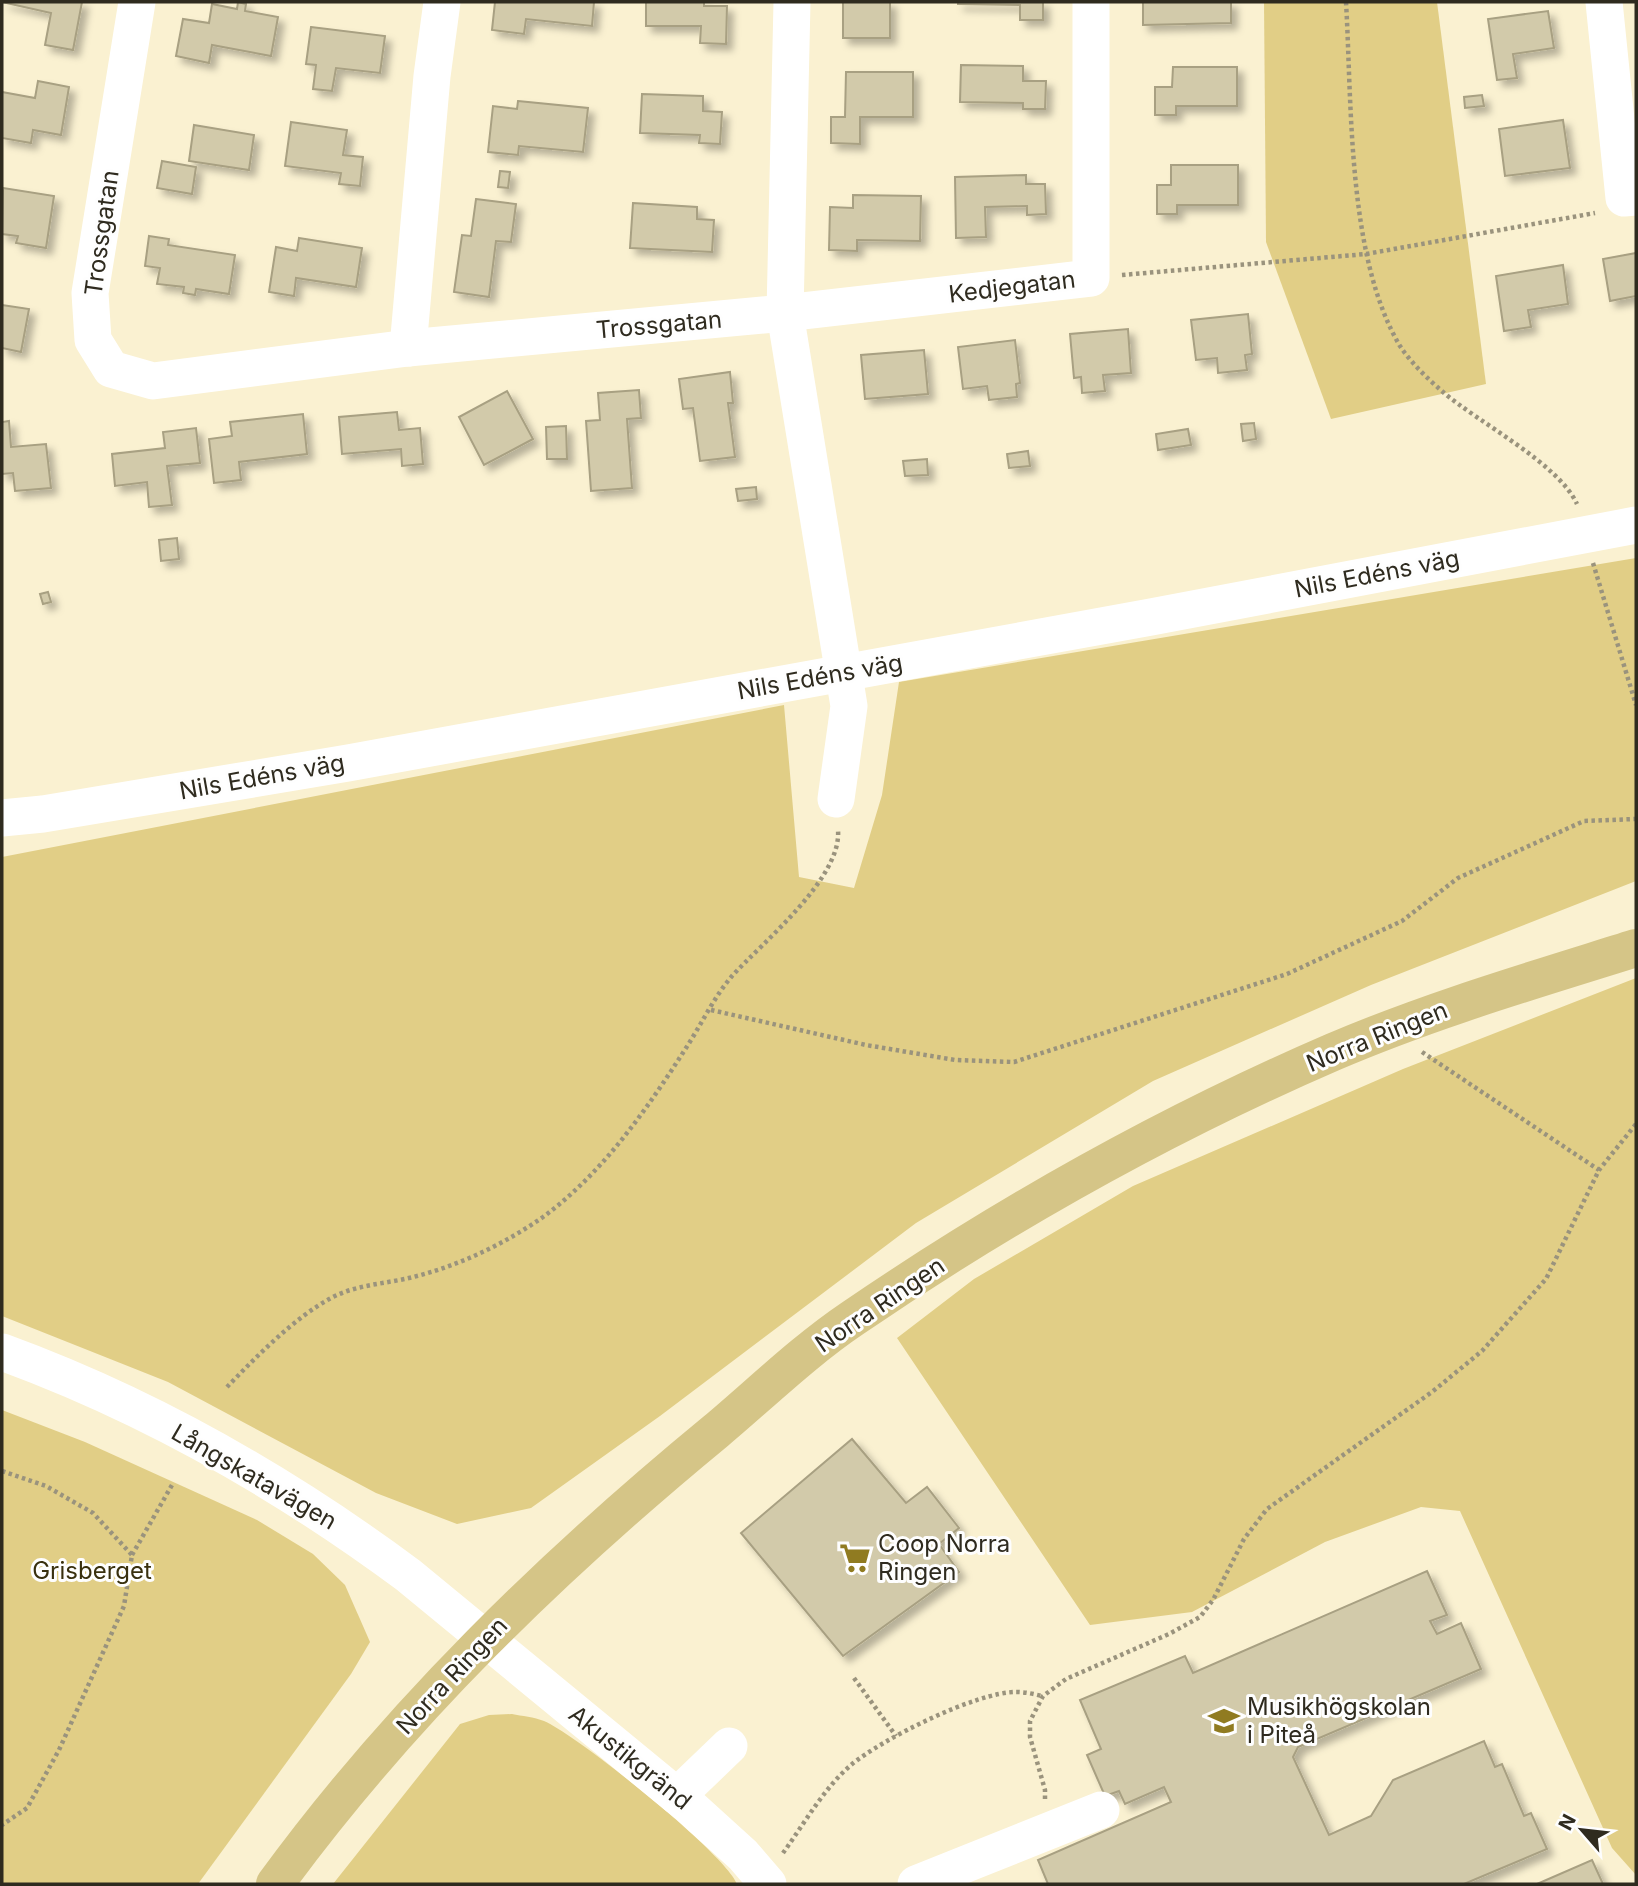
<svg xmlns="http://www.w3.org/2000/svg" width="1638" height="1886" font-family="Inter,sans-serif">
<defs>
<filter id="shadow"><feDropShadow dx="6" dy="6" stdDeviation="3.5" flood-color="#0004"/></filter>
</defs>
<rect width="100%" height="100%" fill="#faf1d1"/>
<!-- green -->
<g fill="#e1ce86">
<path d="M1264,2H1437L1486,384L1331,419L1266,242Z"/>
<path d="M1636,558V881L1371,985L1153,1081L916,1223L660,1416L531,1508L457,1524L376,1493L168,1382L2,1316V857L784,705L799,877L854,888L882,795L899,682Z"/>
<path d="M1636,978V1875L1612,1848L1460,1511L1421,1507L1325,1542L1192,1612L1090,1625L897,1338L974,1279L1133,1186L1403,1069Z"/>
<path d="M2,1410L85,1442L257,1520L313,1554L345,1585L370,1642L351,1674L198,1884H2Z"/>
<path d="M512,1714C522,1716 534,1717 544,1721C577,1735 725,1853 737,1884H333L460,1724L489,1715Z"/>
</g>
<!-- building -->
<g fill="#d2caaa" stroke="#a8a082" stroke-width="2" filter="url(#shadow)">
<path d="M2,2H82L73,50L45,45L51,13Z"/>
<path d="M238,2L246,4L245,11L278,17L271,56L212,45L209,63L176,56L183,19L209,23L212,4L237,9Z"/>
<path d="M495,2H594L592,26L526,19L524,34L492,30Z"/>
<path d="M646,2H704V6H727L726,44L700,43L701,26H646Z"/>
<rect x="843" y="2" width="47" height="36"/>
<path d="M958,2H1043V20H1020V5L958,4Z"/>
<path d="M1143,2H1231V23L1143,25Z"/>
<path d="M1548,11L1554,48L1513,54L1517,78L1497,80L1488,19Z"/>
<path d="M311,27L385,36L380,73L336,68L332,91L313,89L316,65L306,64Z"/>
<path d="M961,65L1023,66V81H1046L1045,109H1023V103L960,102Z"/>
<path d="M1173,67H1237V106H1176V115H1155V87H1172Z"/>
<path d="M846,72H913V117H860V144L831,143V117H845Z"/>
<path d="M38,81L69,87L61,135L33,130L31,143L2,138V92L35,98Z"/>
<path d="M642,94L703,96V111L722,112L720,144L699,143L700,135L640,133Z"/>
<path d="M1482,95L1484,106L1465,108L1464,97Z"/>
<path d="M518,101L588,108L583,152L519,146L518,155L488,152L493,106L517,109Z"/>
<path d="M1563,120L1570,168L1505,176L1499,129Z"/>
<path d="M291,122L347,130L343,155L363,157L360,186L339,184L341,173L285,166Z"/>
<path d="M194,125L254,135L249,170L189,161Z"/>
<path d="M162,161L196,167L192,194L157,188Z"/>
<path d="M1171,165H1238V205H1177V214H1157V185H1171Z"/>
<path d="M500,171L510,172L508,188L498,187Z"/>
<path d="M1026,175V184H1045L1046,214L1027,215V206L985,207L986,237L956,238L955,177Z"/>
<path d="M3,188L54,196L46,248L16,243L18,236L2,234Z"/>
<path d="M853,195L921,196L920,241L857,240V251L829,250L830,207L853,208Z"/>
<path d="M476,199L516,204L511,242L496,241L489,297L454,292L462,235L471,236Z"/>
<path d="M633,203L697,207V219L714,220L712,252L630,248Z"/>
<path d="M149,236L169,239L168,245L235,255L229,294L196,289L195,295L183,293L184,287L157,284L160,268L145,266Z"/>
<path d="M299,238L362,248L356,287L296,278L294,296L269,292L276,247L297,251Z"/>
<path d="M1636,253V296L1610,301L1603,259Z"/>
<path d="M1563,265L1568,304L1528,310L1531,327L1504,331L1496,276Z"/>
<path d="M2,305L29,309L21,352L2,348Z"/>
<path d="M1248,314L1252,354L1245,355L1247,370L1218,373L1217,358L1196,360L1191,320Z"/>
<path d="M1128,329L1131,373L1103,375L1105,391L1082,393L1081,377L1074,378L1070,334Z"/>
<path d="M1015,340L1020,383L1016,384L1017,397L989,400L987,386L963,389L958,347Z"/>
<path d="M924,350L928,394L865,399L861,355Z"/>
<path d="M730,372L733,403H728L735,457L700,461L693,408L683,409L679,379Z"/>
<path d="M639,390L641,418L627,419L632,488L591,491L586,421L600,420L598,393Z"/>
<path d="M507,391L533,439L484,465L459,417Z"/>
<path d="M397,412L399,430L420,428L423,464L402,466L401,449L342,454L339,417Z"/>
<path d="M303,414L307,454L239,462L241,480L214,483L209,439L232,436L230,422Z"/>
<path d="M9,421L11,447L46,444L51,488L15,491L13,473L2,474V422Z"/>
<path d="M1254,423L1256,439L1243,441L1241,424Z"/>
<path d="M566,426L567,459H547L546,427Z"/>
<path d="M196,428L200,463L167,466L172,505L149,507L147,482L115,486L112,454L165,448L163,432Z"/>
<path d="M1188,429L1191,445L1158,450L1156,434Z"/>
<path d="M1028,451L1030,466L1009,468L1007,454Z"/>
<path d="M927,459L928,475L905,476L903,461Z"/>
<path d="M756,487L757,499L738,501L736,489Z"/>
<path d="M177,538L179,559L161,561L159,540Z"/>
<path d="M48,592L51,602L43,604L40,594Z"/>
<path d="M852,1439L906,1503L927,1487L959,1528L939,1544L959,1572L843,1656L741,1533Z"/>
<path d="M1427,1571L1447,1615L1430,1621L1437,1634L1461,1623L1481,1669L1298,1747L1293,1757L1329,1835L1371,1816L1393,1780L1484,1741L1495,1767L1502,1764L1524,1816L1531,1813L1547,1849L1464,1884H1048L1038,1860L1171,1802L1164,1787L1125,1804L1119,1791L1105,1796L1087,1755L1101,1749L1080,1700L1185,1656L1193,1673Z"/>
<path d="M1592,1860L1603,1884H1537Z"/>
</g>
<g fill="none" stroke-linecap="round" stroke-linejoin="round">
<!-- path -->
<g stroke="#9a937d" stroke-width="4.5" stroke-dasharray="3.5 3.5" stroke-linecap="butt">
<path d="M1346,2C1352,104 1347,257 1400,346C1411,363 1428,379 1443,392C1479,423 1558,463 1577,504"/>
<path d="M1122,275L1366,254L1595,213"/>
<path d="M1593,563L1636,705"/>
<path d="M711,1010L866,1045L955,1060L1014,1062L1287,974L1402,921L1458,878L1584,821L1636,819"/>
<path d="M1422,1052L1599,1170"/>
<path d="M227,1387C256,1357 294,1318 331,1298C355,1285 383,1284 409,1278C456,1267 503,1245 543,1217C603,1173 647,1109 686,1048C701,1025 714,997 732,976C763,942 842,878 838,830"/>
<path d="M2,1471L46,1486L93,1513L132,1555L124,1606L59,1750L27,1808L2,1825"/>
<path d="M132,1555L172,1485"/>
<path d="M854,1678L896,1736"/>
<path d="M1045,1799V1790L1030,1737V1721L1043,1696L1066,1679L1169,1634L1200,1617L1213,1600L1244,1539L1267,1509L1432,1392L1482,1351L1546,1279L1599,1170L1636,1124"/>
<path d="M783,1853C804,1824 824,1788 851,1765C882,1739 976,1692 1016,1692C1025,1692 1034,1694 1042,1696"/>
</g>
<!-- minor -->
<g stroke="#fff" stroke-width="37">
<path d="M137,2L90,293L93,340L111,369L153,381L408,348L785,313L1091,278V2"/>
<path d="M792,2L785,313L849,706L836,799"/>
<path d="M1604,2L1624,198L1636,197"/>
<path d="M408,348L432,76L442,2"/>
<path d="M2,818L43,814L348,763L1151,617L1636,525"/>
<path d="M2,1352C147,1405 284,1483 408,1575L689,1806L743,1855L768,1884"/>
<path d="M677,1796L729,1746"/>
<path d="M916,1884L1101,1810"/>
</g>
<!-- major -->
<path stroke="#d5c587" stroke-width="38" d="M275,1884C400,1713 552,1566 716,1431C760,1394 804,1351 853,1318C1004,1215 1164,1125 1333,1052C1431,1010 1534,980 1636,948"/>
</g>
<!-- icons -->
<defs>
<symbol id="supermarket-bare" viewBox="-9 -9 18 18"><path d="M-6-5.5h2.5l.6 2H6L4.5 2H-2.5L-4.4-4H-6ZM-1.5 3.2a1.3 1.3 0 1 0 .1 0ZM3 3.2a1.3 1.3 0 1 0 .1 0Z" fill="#907b21" stroke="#fefefe" stroke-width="2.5" paint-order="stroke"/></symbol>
<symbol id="university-bare" viewBox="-9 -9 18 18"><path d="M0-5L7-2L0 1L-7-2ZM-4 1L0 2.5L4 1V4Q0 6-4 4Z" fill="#907b21" stroke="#fefefe" stroke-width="2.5" paint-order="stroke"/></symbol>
</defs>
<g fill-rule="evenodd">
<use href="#supermarket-bare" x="833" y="1536" width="44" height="44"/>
<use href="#university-bare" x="1202" y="1699" width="44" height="44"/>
</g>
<g text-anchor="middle" stroke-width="6" stroke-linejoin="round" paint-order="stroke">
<!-- street labels -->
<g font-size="24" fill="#2f2b1f" stroke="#fefefe">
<text transform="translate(102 233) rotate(-82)" y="8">Trossgatan</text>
<text transform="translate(1012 287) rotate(-7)" y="8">Kedjegatan</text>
<text transform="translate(659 325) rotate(-5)" y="8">Trossgatan</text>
<text transform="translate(1377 574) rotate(-11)" y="8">Nils Edéns väg</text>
<text transform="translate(820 677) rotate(-10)" y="8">Nils Edéns väg</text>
<text transform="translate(262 777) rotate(-10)" y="8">Nils Edéns väg</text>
<text transform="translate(1377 1037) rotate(-22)" y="8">Norra Ringen</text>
<text transform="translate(880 1305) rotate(-34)" y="8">Norra Ringen</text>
<text transform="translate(254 1477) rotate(30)" y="8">Långskatavägen</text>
<text transform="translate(452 1676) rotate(-47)" y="8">Norra Ringen</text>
<text transform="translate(630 1758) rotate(39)" y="8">Akustikgränd</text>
</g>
<!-- poi labels -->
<g font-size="24" fill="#2f2b1f" stroke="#fefefe" text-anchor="start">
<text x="878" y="1552">Coop Norra<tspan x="878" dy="28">Ringen</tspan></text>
<text x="1247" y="1715">Musikhögskolan<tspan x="1247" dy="28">i Piteå</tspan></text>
</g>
<!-- park labels -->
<g font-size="24" fill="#39300e" stroke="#fefefe">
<text x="92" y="1579">Grisberget</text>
</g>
</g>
<!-- border -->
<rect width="1638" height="1886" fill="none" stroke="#2f2b1f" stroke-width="7"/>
<!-- north arrow -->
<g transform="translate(1582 1830) rotate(298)" stroke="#fefefe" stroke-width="5" paint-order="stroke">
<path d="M0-5L12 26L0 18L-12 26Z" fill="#2f2b1f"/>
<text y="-10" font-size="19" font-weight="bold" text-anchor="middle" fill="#2f2b1f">N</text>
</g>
</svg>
